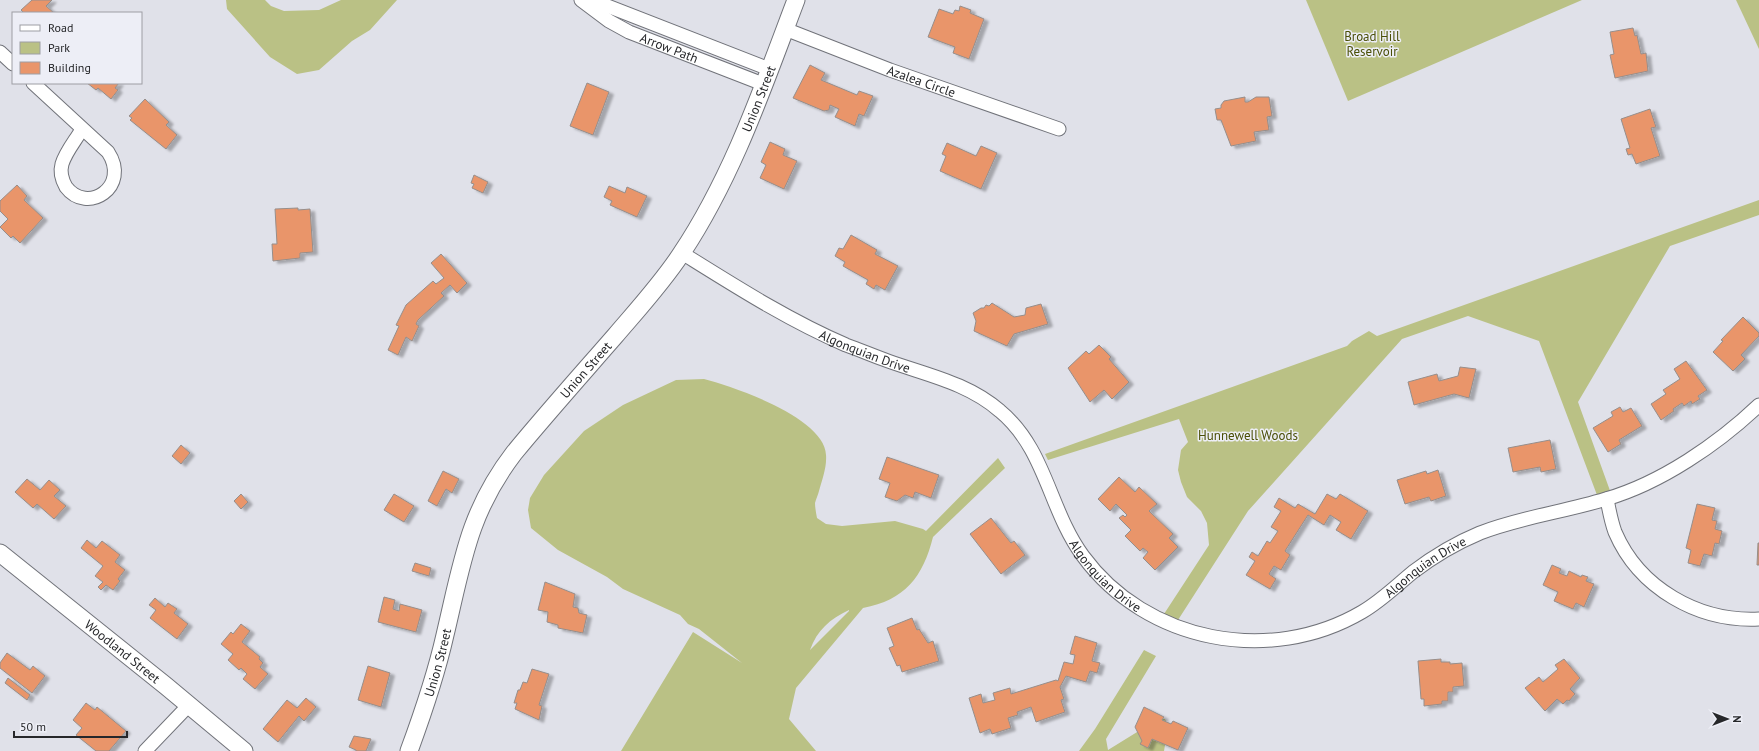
<svg xmlns="http://www.w3.org/2000/svg" width="1759" height="751" font-family="'PT Sans',sans-serif">
<defs>
<filter id="shadow"><feDropShadow dx="4.5" dy="2.5" stdDeviation="1" flood-color="#0004"/></filter>
</defs>
<rect width="100%" height="100%" fill="#e0e1e9"/>
<!-- green -->
<g fill="#bac185" fill-rule="evenodd">
<path d="M226,0H265L271,6L284,11L319,10L341,0H397L370,30L352,41L319,70L297,74L270,57L227,9Z"/>
<path d="M1306,0H1582L1348,101Z"/>
<path d="M1736,0H1759V49Z"/>
<path d="M1759,200V215L1670,246L1578,402L1613,499L1600,503L1539,341L1468,316L1402,339L1248,511L1178,620L1164,614L1209,545L1207,523L1201,511L1187,497L1181,482L1178,470L1181,450L1188,442L1179,419L1048,460L1045,454L1347,346L1352,341L1369,331L1377,336Z"/>
<path d="M704,379C735,387 825,418 826,455C827,467 822,480 819,491C818,495 816,499 815,503C815,507 816,513 817,518L826,524L842,526L895,521L923,529L926,531L998,458L1005,468L933,537C923,577 905,600 863,608L796,688L789,719L816,751H621L693,632L742,663L699,629L688,624L680,615L623,589L607,577L558,550L531,528L528,510L530,498L544,475L584,431L623,405L676,380ZM849,610V611L810,650C817,630 830,619 849,610Z"/>
<path d="M1144,650L1156,656L1106,739L1108,750L1142,729L1152,718L1165,719L1168,727L1164,751H1079L1095,729Z"/>
</g>
<!-- building -->
<g fill="#e9956a" stroke="#968e8b" filter="url(#shadow)">
<path d="M32,0H52L46,6L54,13H24L21,10Z"/>
<path d="M960,6L971,10L970,13L984,19L969,59L953,53L955,47L928,37L939,9L953,14L955,10L959,11Z"/>
<path d="M1633,28L1635,36L1637,35L1641,54L1646,53L1648,71L1615,78L1610,55L1614,54L1610,32Z"/>
<path d="M810,65L825,73L821,80L857,95L859,91L873,96L864,116L859,114L855,126L835,117L839,109L830,105L829,110L824,111L793,98Z"/>
<path d="M87,83H119L115,88L118,90L111,99L98,88L96,90Z"/>
<path d="M587,83L609,92L593,135L570,126Z"/>
<path d="M1245,97V102H1248L1256,97H1269L1272,116L1267,117L1269,130L1254,132L1256,141L1231,146L1221,120H1217L1215,109L1221,108V105L1224,101Z"/>
<path d="M145,99L169,122L166,125L177,135L166,149L130,120L132,118L129,116Z"/>
<path d="M1650,109L1656,127L1651,128L1660,156L1636,164L1632,154L1628,155L1626,149L1630,148L1621,119Z"/>
<path d="M770,142L785,149L783,155L797,161L784,189L760,178L766,165L761,162Z"/>
<path d="M947,143L976,156L981,146L997,153L981,189L940,171L946,156L942,154Z"/>
<path d="M474,175L488,182L483,193L472,188L474,184L471,183Z"/>
<path d="M17,185L27,196L24,200L43,218L20,243L13,236L11,238L0,227L8,219L0,211V201Z"/>
<path d="M609,186L625,193L627,187L647,196L637,217L610,205L612,201L604,197Z"/>
<path d="M298,208V210L310,209L313,252L300,253V258L273,261L272,244H277L275,209Z"/>
<path d="M851,235L877,250L875,254L898,266L885,290L876,285L874,289L866,284L868,280L843,266L845,262L835,256L839,248L843,249Z"/>
<path d="M441,254L467,283L457,293L450,285L441,293L444,296L418,320L416,324L419,326L412,341L406,337L398,355L388,350L399,326L396,325L406,305L433,281L436,284L444,278L431,263Z"/>
<path d="M992,303L1014,317L1025,315L1026,308L1041,304L1048,324L1014,334L1007,346L974,331L976,321L973,313L981,308H984L986,305L989,306Z"/>
<path d="M1743,317L1759,333V336L1741,355L1745,359L1733,371L1713,352L1723,341L1721,340Z"/>
<path d="M1099,345L1111,357L1109,359L1129,382L1112,399L1104,390L1090,402L1068,368L1086,351L1089,354Z"/>
<path d="M1686,361L1707,390L1698,396L1700,399L1692,404L1691,401L1684,406L1682,403L1673,409L1674,411L1661,420L1651,404L1666,394L1663,390L1680,379L1674,369Z"/>
<path d="M1460,367L1476,369L1469,398L1454,394L1414,405L1408,382L1437,374L1439,381L1458,376Z"/>
<path d="M1620,407L1623,412L1631,408L1642,426L1619,440L1621,444L1608,452L1593,428L1613,416L1611,412Z"/>
<path d="M1550,440L1556,469L1541,472L1540,467L1513,472L1508,448Z"/>
<path d="M181,445L190,453L181,464L172,456Z"/>
<path d="M887,457L939,475L931,498L915,492L913,498L905,495L897,501L885,497L890,483L879,479Z"/>
<path d="M1438,470L1446,496L1431,501L1429,497L1405,504L1397,480L1426,471L1427,474Z"/>
<path d="M443,471L459,479L452,493L446,489L437,506L428,501Z"/>
<path d="M1119,477L1135,492L1139,487L1157,504L1149,511L1173,534L1169,538L1178,547L1155,570L1143,558L1148,552L1143,548L1140,551L1125,536L1131,530L1119,518L1123,515L1125,517L1127,515L1116,504L1110,511L1098,499Z"/>
<path d="M27,479L40,490L49,480L60,490L54,496L66,506L54,519L37,504L33,508L15,492Z"/>
<path d="M241,494L248,502L241,509L234,501Z"/>
<path d="M394,494L414,506L404,522L384,510Z"/>
<path d="M1327,494L1336,499L1340,494L1368,511L1351,539L1336,530L1341,522L1330,515L1324,525L1308,515L1285,551L1290,555L1281,570L1274,566L1269,574L1276,579L1270,589L1246,575L1255,561L1249,557L1252,552L1258,556L1267,541L1270,543L1278,531L1271,527L1281,511L1274,507L1279,498L1295,508L1298,504L1315,514Z"/>
<path d="M1697,504L1715,508L1712,520L1717,521L1715,529L1722,531L1719,544L1715,543L1712,556L1704,554L1700,566L1688,563L1691,550L1686,548Z"/>
<path d="M991,518L1011,543L1014,541L1025,555L1001,574L970,534Z"/>
<path d="M87,540L96,548L102,541L120,555L115,562L125,570L118,579L120,581L113,590L106,585L101,590L98,587L103,582L95,576L103,566L81,548Z"/>
<path d="M1758,543H1759V565H1757Z"/>
<path d="M415,563L431,568L429,576L412,571Z"/>
<path d="M1552,565L1561,569L1559,573L1567,576L1569,571L1581,577L1582,575L1588,577L1586,581L1594,584L1584,607L1576,603L1573,609L1554,601L1558,592L1543,585Z"/>
<path d="M545,582L575,594L573,607L578,608L579,613L587,615L583,633L558,628V625L547,622L548,612L538,610Z"/>
<path d="M384,597L395,600L393,609L399,611L400,604L422,610L416,632L378,622Z"/>
<path d="M155,598L165,607L168,603L177,609L174,613L188,624L177,639L150,618L156,610L149,605Z"/>
<path d="M912,618L917,630L919,629L928,643L933,641L939,661L902,672L900,665L897,666L889,648L894,646L887,628Z"/>
<path d="M241,624L250,631L242,642L260,657L259,659L263,663L260,667L268,674L255,689L243,679L247,674L241,668L239,670L228,660L233,654L221,644L231,632L233,634Z"/>
<path d="M1075,636L1097,643L1092,661L1100,663L1097,673L1090,671L1086,682L1066,676L1060,687L1064,699L1061,700L1065,712L1036,722L1031,707L1017,712L1018,715L1008,718L1011,728L992,734L990,729L980,733L969,698L981,694L983,703L995,700L993,693L1010,688L1011,694L1056,680L1058,681L1064,662L1073,664L1075,655L1070,654Z"/>
<path d="M7,653L30,670L33,666L45,676L32,693L0,668V663Z"/>
<path d="M1441,659V662H1450V664L1462,663L1464,686L1453,687V692H1448V701H1442V704L1424,706V699H1421L1418,661Z"/>
<path d="M1564,659L1580,678L1570,689L1575,694L1569,701L1567,700L1563,704L1557,699L1545,711L1525,688L1539,677L1543,682L1558,669L1555,665Z"/>
<path d="M368,666L390,673L381,707L358,700Z"/>
<path d="M532,669L549,674L539,705L542,706L539,720L515,709L517,703H514L518,690H520L523,682L527,683Z"/>
<path d="M8,678L30,695L27,700L5,683Z"/>
<path d="M306,698L316,707L304,721L299,716L278,742L263,729L287,700L297,708Z"/>
<path d="M86,703L95,710L97,707L126,731L109,751H96L76,735L82,728L73,720Z"/>
<path d="M1144,707L1164,717L1162,720L1171,724L1173,721L1188,728L1178,750L1152,739L1148,748L1140,744L1142,741L1135,727Z"/>
<path d="M354,736L371,739L366,751H356V750L349,747Z"/>
</g>
<g fill="none" stroke-linecap="round" stroke-linejoin="round">
<defs>
<g id="minor">
<path id="s1" d="M581,0L609,21L629,32L763,84"/>
<path d="M592,0L769,69"/>
<path id="s2" d="M785,29L890,70L1059,129"/>
<path d="M0,52L13,64"/>
<path d="M33,83L108,152C131,187 87,215 66,187C62,180 60,171 62,164C66,151 76,140 82,129"/>
<path id="s3" d="M682,253C735,286 788,320 846,345C860,350 874,356 888,361C927,375 968,383 1000,411C1046,449 1049,510 1083,556C1146,642 1270,666 1362,612C1381,601 1396,586 1413,572C1434,556 1456,543 1480,533C1521,517 1564,512 1606,499C1661,483 1718,444 1759,405"/>
<path d="M1607,499C1609,510 1611,521 1615,532C1639,588 1698,622 1759,619"/>
<path d="M145,751L189,705"/>
</g>
<g id="tertiary">
<path id="s4" d="M0,553L166,686L244,751"/>
<path id="s5" d="M409,751C423,713 436,675 445,635C462,564 468,513 514,453C547,413 581,375 615,336C638,309 662,283 681,254C733,176 763,87 796,0"/>
</g>
</defs>
<!-- minor casing -->
<use href="#minor" stroke="#71737a" stroke-width="15"/>
<!-- tertiary casing -->
<use href="#tertiary" stroke="#71737a" stroke-width="19"/>
<!-- minor -->
<use href="#minor" stroke="#fff" stroke-width="13"/>
<!-- tertiary -->
<use href="#tertiary" stroke="#fff" stroke-width="17"/>
</g>
<g text-anchor="middle" stroke-width="3" stroke-linejoin="round" paint-order="stroke">
<!-- park labels -->
<g font-size="13" fill="#4a4f06" stroke="#edeef6">
<text x="1372" y="41">Broad Hill<tspan x="1372" dy="15">Reservoir</tspan></text>
<text x="1248" y="440">Hunnewell Woods</text>
</g>
<!-- street labels -->
<g font-size="13" fill="#26272a" stroke="#edeef6">
<text dy="5" stroke="none"><textPath href="#s1" startOffset="101">Arrow Path</textPath></text>
<text dy="5" stroke="none"><textPath href="#s2" startOffset="146">Azalea Circle</textPath></text>
<text dy="5" stroke="none"><textPath href="#s5" startOffset="752">Union Street</textPath></text>
<text dy="5" stroke="none"><textPath href="#s3" startOffset="208">Algonquian Drive</textPath></text>
<text dy="5" stroke="none"><textPath href="#s5" startOffset="428">Union Street</textPath></text>
<text dy="5" stroke="none"><textPath href="#s3" startOffset="914">Algonquian Drive</textPath></text>
<text dy="5" stroke="none"><textPath href="#s3" startOffset="555">Algonquian Drive</textPath></text>
<text dy="5" stroke="none"><textPath href="#s4" startOffset="157">Woodland Street</textPath></text>
<text dy="5" stroke="none"><textPath href="#s5" startOffset="93">Union Street</textPath></text>
</g>
</g>
<!-- legend -->
<rect x="12" y="12" width="130" height="72" fill="#edeef6" stroke="#9d9ea4"/>
<rect x="20" y="25" width="20" height="6" fill="#ffffff" stroke="#9d9ea4"/>
<text x="48" y="32" font-size="12" fill="#26272a">Road</text>
<rect x="20" y="42" width="20" height="12" fill="#bac185" stroke="#9d9ea4"/>
<text x="48" y="52" font-size="12" fill="#26272a">Park</text>
<rect x="20" y="62" width="20" height="12" fill="#e9956a" stroke="#9d9ea4"/>
<text x="48" y="72" font-size="12" fill="#26272a">Building</text>
<!-- north arrow -->
<g transform="translate(1727 719) rotate(90)" stroke="#edeef6" stroke-width="3" paint-order="stroke">
<path d="M0-3L7 15L0 10L-7 15Z" fill="#26272a"/>
<text y="-6" font-size="11" font-weight="bold" text-anchor="middle" fill="#26272a">N</text>
</g>
<!-- scale -->
<path d="M14 731v6h113v-6" fill="none" stroke="#26272a" stroke-width="2"/>
<text x="20" y="731" font-size="12" fill="#26272a" stroke="#edeef6" stroke-width="3" paint-order="stroke">50 m</text>
</svg>
